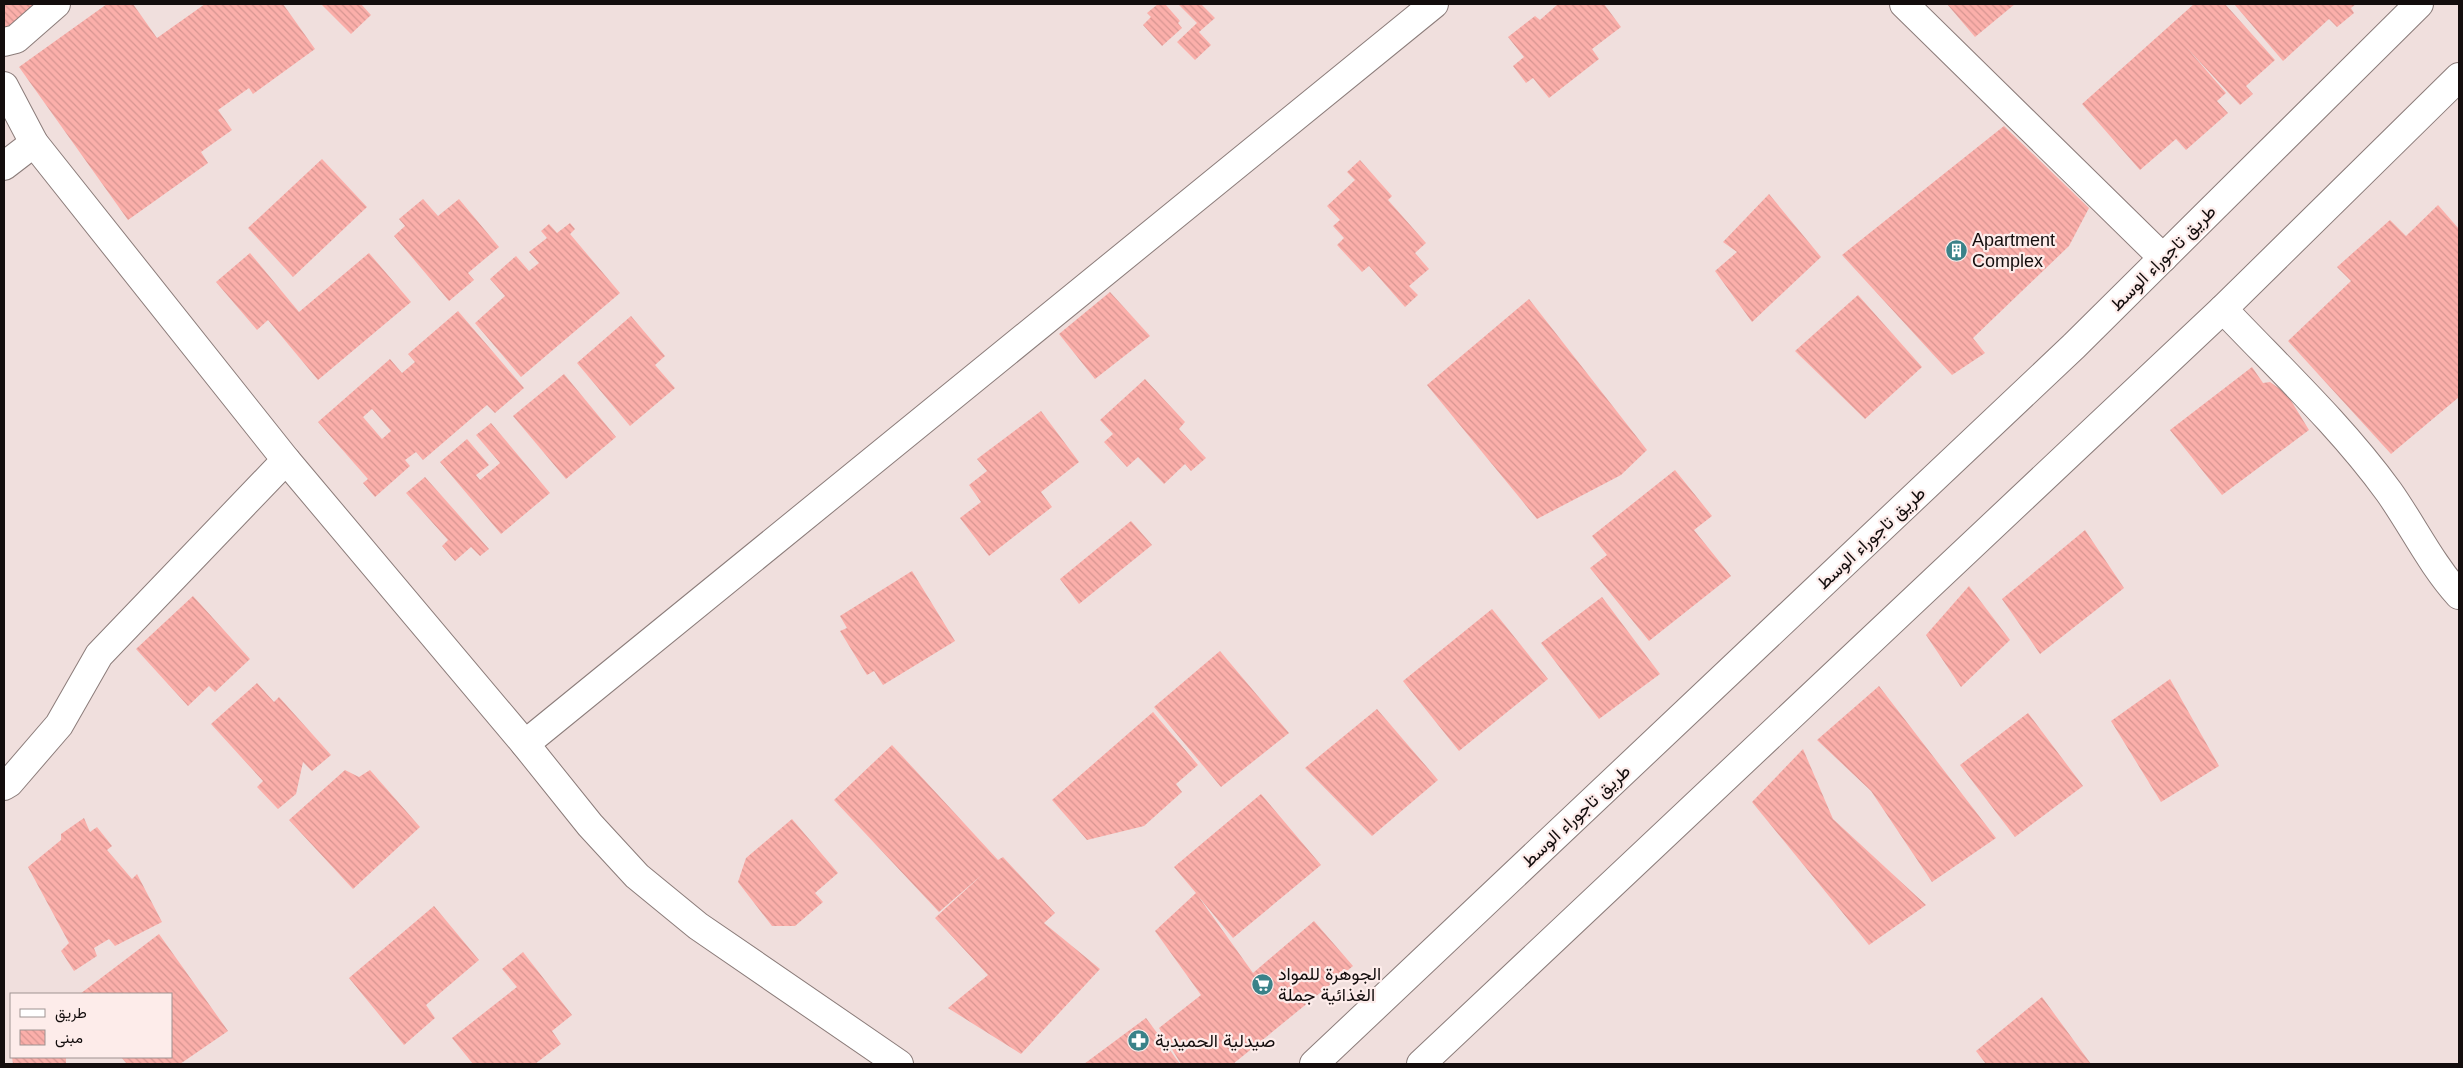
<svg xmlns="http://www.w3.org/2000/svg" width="2463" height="1068" font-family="Arial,Vazirmatn,sans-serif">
<defs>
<pattern id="building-back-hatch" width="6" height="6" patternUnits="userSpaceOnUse" patternTransform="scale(1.25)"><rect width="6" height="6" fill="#fbafaa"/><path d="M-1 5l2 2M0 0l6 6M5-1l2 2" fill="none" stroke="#d69591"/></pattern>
</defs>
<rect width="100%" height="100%" fill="#f0dfdd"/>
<!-- building -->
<g fill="url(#building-back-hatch)" fill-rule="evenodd">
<path d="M4,4H39L8,33L4,28Z"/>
<path d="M107,4H133L157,38L205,4H283L315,49L253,94L249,88L218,110L232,130L201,152L208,163L128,220L19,67Z"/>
<path d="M321,4H361L371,15L351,34Z"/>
<path d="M1158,4H1165L1180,21L1178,23L1182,28L1162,46L1143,25L1151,17L1147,13Z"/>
<path d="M1178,4H1201L1215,18L1199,32L1211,45L1195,60L1177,42L1197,23Z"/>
<path d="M1558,4H1604L1621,27L1592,49L1599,59L1549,98L1533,78L1526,83L1513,66L1524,57L1508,37L1535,16L1540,20Z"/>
<path d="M1947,4H2015L1975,37Z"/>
<path d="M2194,4H2225L2275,60L2246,86L2253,94L2240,105L2186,47L2226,93L2217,101L2228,113L2186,150L2176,139L2140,170L2082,104Z"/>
<path d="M2234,4H2356L2351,8L2354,13L2337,27L2329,19L2283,61Z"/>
<path d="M2004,126L2089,208L2069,246L1973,338L1985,353L1952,375L1842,255Z"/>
<path d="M322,159L367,207L293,277L248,228Z"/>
<path d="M1360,160L1392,196L1388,200L1426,243L1415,253L1429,269L1409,286L1418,295L1405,307L1369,266L1362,272L1337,245L1344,238L1333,226L1340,220L1327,206L1355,180L1347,172Z"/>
<path d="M1769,194L1821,257L1752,322L1715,271L1737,252L1723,242Z"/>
<path d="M423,199L438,216L459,199L499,247L468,273L474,280L449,301L394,236L405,226L399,219Z"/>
<path d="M2438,205L2459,229V397L2391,454L2288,341L2351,281L2337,267L2390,220L2406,236Z"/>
<path d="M570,223L575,229L570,234L620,293L521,377L475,323L505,296L490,279L516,256L529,271L539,263L529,252L547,238L541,231L549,224L557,233Z"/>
<path d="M250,253L299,312L369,253L411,302L318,380L268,320L257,330L216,282Z"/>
<path d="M1110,292L1150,336L1095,379L1059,334Z"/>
<path d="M1858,295L1922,367L1865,419L1795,351Z"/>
<path d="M1529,299L1647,450L1621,475L1537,519L1427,385Z"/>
<path d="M458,311L524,388L495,413L487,405L423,460L416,452L405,460L410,466L375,497L363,483L368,479L318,422L390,359L402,373L415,362L408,354ZM372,409L391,431L382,439L363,417Z"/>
<path d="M631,316L665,356L655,365L675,388L630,426L577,363Z"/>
<path d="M2252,367L2263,383L2270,382L2287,394L2309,430L2222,495L2170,430Z"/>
<path d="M564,374L616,437L566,479L513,416Z"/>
<path d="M1145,379L1185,422L1179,429L1206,458L1191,471L1185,464L1164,484L1138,457L1127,467L1104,442L1113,434L1100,420Z"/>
<path d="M1041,411L1079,462L1041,492L1052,507L989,556L960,518L981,502L969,485L987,471L977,459Z"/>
<path d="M491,423L550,493L501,534L440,462L467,439L489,465L476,475L480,480L500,463L476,435Z"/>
<path d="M1675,470L1712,516L1694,530L1731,576L1649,641L1590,568L1607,555L1592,536Z"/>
<path d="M425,477L489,549L480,556L471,547L455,561L442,546L448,540L406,493Z"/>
<path d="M1131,521L1152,545L1079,604L1060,579Z"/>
<path d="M2085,530L2124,588L2040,654L2002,599Z"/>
<path d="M912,571L955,641L883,685L874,671L867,675L840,631L847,628L840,616Z"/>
<path d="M1969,586L2010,640L1961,687L1926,635Z"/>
<path d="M193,596L250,659L215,692L209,686L188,706L136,649Z"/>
<path d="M1602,597L1660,674L1599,719L1541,643Z"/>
<path d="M1492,609L1548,679L1459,751L1403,681Z"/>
<path d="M1220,651L1289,733L1221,787L1154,707Z"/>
<path d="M2170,679L2219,766L2161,802L2111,721Z"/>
<path d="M257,683L274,702L279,697L331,755L312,771L303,762L296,794L278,809L257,787L263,781L211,724Z"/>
<path d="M1879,686L1996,838L1932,882L1871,791L1817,740Z"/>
<path d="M1377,709L1438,780L1372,836L1305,768Z"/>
<path d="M1153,712L1198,765L1176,784L1182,792L1144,826L1087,840L1052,800Z"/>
<path d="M2028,713L2083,786L2015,837L1960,765Z"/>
<path d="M892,745L998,860L1003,857L1055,913L1044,923L1100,969L1021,1054L948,1008L988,975L935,918L984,873L939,912L834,800Z"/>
<path d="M1803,749L1833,819L1926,905L1869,945L1752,802Z"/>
<path d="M345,770L359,777L370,770L420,827L353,889L289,820Z"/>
<path d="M1261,794L1321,865L1233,938L1198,896L1253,973L1314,921L1353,966L1233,1064H1181L1159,1028L1201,995L1155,931L1196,893L1174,867Z"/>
<path d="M84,818L90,832L97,827L112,846L107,850L132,879L137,874L162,922L115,946L109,939L94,948L97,956L74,971L61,951L69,943L28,867L61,840V834Z"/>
<path d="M792,819L838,873L815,893L823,902L795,926H772L738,882L746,858Z"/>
<path d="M434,906L479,960L426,1005L435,1018L404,1045L349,978Z"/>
<path d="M159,934L228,1031L180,1064H127L121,1057H171V994H80Z"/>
<path d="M523,952L572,1015L552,1031L561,1044L535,1064H473L452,1038L517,987L502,969Z"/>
<path d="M2042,997L2091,1064H1986L1976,1051Z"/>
<path d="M1146,1018L1180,1064H1084Z"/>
<path d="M12,1057H66V1064H13Z"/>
</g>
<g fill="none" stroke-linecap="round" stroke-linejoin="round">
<defs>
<g id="minor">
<path d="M1904,4L2163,258"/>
<path d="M4,42L16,39L56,4"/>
<path d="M4,86L34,143L286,460L525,744L590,825L637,876L698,926L899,1064"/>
<path d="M4,166L34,143"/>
<path d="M2223,309C2279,368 2341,426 2389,492C2413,526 2431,564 2459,595"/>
<path d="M525,744L1434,4"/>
<path d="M4,786L9,783L59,725L99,655L286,460"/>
</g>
<g id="primary">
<path d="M1314,1064L2074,346L2419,4"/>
<path d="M1421,1064L2223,309L2459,77"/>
</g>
</defs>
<!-- minor casing -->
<use href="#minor" stroke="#8b7c7a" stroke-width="30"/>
<!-- primary casing -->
<use href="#primary" stroke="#8b7c7a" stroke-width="30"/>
<!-- minor -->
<use href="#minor" stroke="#fff" stroke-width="28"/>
<!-- primary -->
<use href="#primary" stroke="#fff" stroke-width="28"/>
</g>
<!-- icons -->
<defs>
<symbol id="building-disc" viewBox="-11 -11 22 22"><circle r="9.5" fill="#3a8289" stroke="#fdecea"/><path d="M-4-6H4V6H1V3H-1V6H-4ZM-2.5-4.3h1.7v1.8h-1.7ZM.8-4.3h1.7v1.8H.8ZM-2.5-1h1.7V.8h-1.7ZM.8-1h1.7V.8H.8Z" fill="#fff"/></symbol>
<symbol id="supermarket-disc" viewBox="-11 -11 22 22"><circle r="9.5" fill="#3a8289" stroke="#fdecea"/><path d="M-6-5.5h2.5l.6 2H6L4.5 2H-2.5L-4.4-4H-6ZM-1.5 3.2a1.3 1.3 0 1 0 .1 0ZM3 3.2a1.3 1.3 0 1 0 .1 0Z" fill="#fff"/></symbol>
<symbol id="pharmacy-disc" viewBox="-11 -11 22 22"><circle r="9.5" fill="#3a8289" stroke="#fdecea"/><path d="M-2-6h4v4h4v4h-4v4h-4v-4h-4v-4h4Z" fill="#fff"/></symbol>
</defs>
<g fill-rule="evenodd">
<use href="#building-disc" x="1944" y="238" width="25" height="25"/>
<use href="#supermarket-disc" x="1250" y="972" width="25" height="25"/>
<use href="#pharmacy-disc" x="1126" y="1028" width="25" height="25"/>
</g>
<g text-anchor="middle" stroke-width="4.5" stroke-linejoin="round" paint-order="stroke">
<!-- poi labels -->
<g font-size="18" fill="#130d0d" stroke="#fdecea" text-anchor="start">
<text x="1972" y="246">Apartment<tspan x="1972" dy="21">Complex</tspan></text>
<text x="1278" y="980">الجوهرة للمواد<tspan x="1278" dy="21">الغذائية جملة</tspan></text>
<text x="1155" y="1047">صيدلية الحميدية</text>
</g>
<!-- street labels -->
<g font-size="18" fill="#130d0d" stroke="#fdecea">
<text transform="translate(2163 258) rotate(-45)" y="6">طريق تاجوراء الوسط</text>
<text transform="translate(1871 538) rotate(-43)" y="6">طريق تاجوراء الوسط</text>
<text transform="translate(1576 816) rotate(-43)" y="6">طريق تاجوراء الوسط</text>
</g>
</g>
<!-- border -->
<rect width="2463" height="1068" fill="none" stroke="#130d0d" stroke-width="10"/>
<!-- legend -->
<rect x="10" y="993" width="162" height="65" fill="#fdecea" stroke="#9f9392"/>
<rect x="20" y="1009" width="25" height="8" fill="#ffffff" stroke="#9f9392"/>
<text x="55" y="1018" font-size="15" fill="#130d0d">طريق</text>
<rect x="20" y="1030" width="25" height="15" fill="url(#building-back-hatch)" stroke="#9f9392"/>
<text x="55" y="1043" font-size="15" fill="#130d0d">مبنى</text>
</svg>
